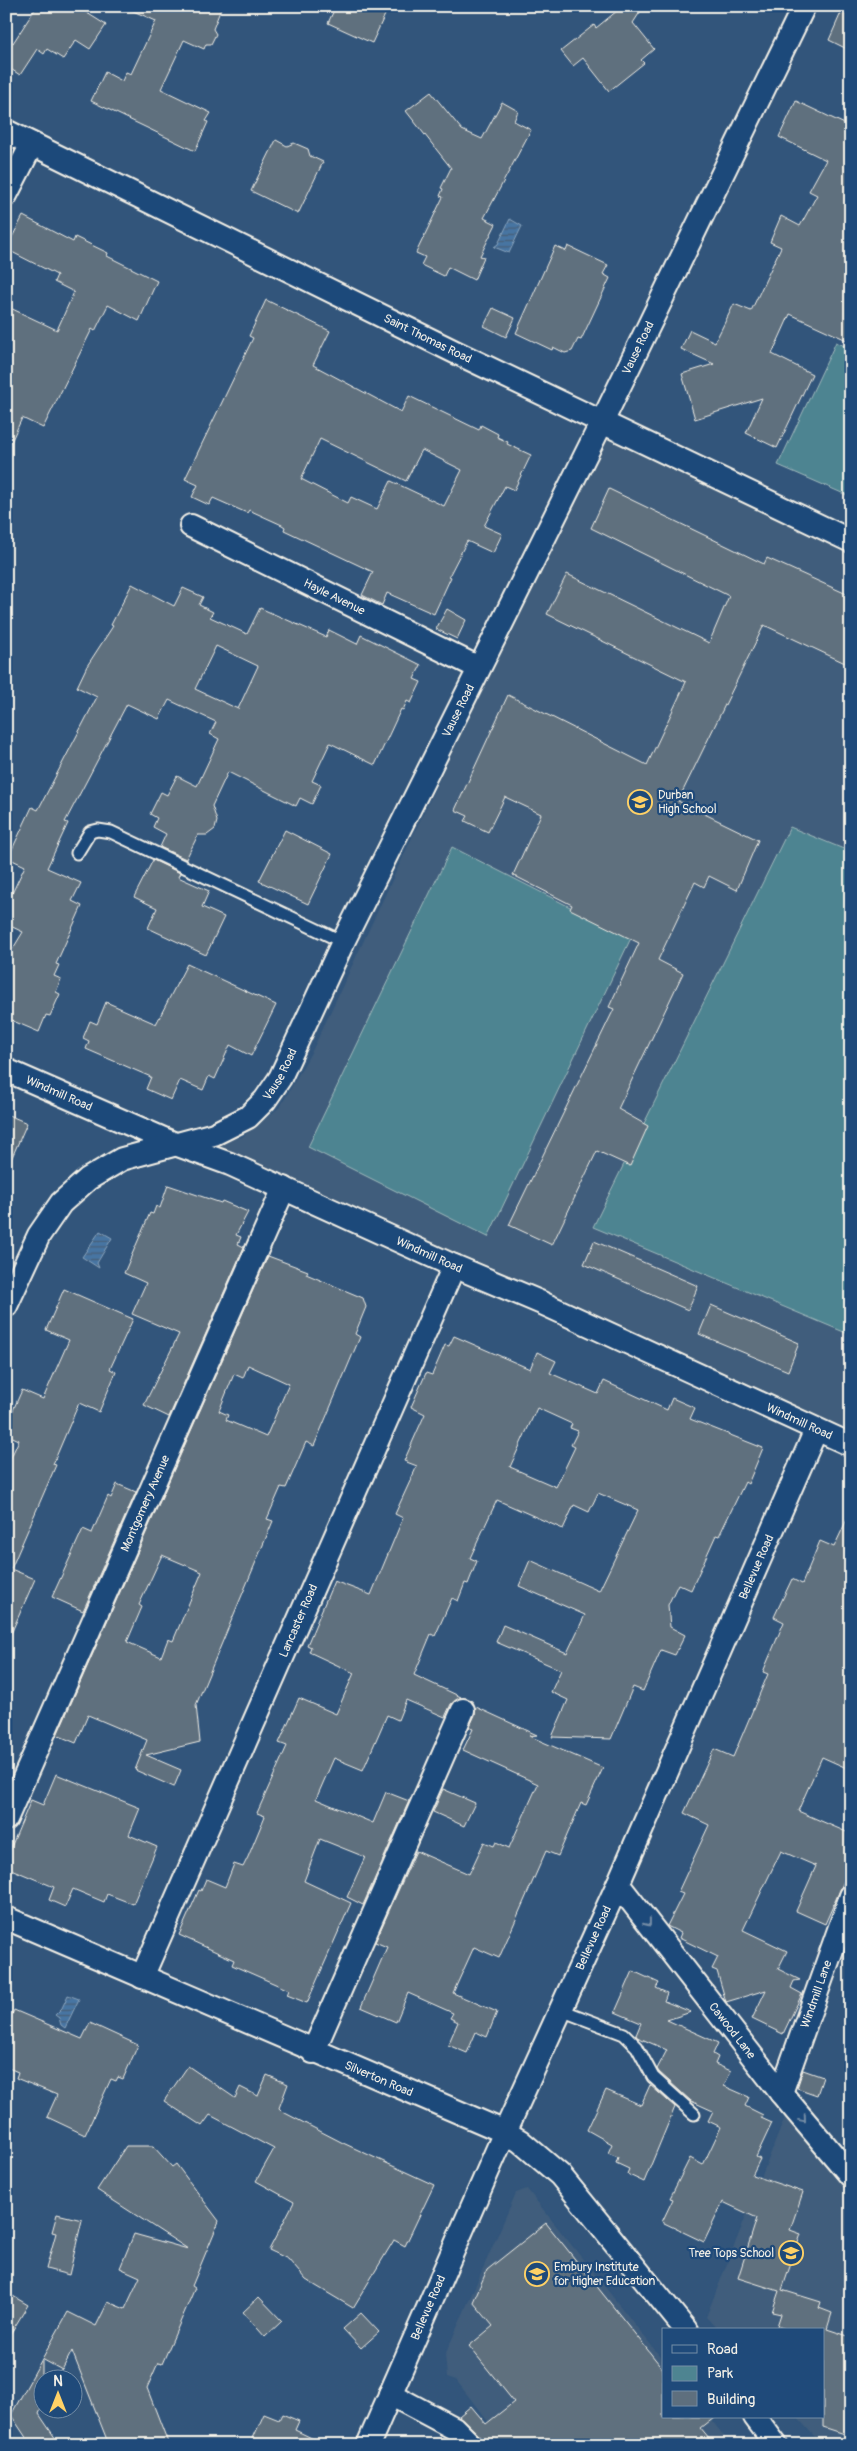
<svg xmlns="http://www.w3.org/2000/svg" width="857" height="2451" font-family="Pangolin,sans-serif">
<defs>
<pattern id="water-rules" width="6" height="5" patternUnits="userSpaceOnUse" patternTransform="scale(1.25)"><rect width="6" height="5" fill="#4674a2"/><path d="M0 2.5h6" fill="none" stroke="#485e74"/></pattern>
</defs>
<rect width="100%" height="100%" fill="#32557b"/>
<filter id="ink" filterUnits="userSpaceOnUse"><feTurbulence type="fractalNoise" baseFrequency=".02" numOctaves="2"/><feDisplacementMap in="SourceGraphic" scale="10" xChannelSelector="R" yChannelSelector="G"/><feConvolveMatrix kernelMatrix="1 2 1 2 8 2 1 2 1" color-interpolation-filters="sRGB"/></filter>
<g filter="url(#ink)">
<!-- built -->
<g fill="#3f5d7c">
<path d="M601,434L851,555V1436L196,1147L242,1137L280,1107L313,1049Z"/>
<path d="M785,2117L851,2189V2445H822L797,2417H823V2330H718L706,2317Z"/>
<path d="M527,2189L663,2360V2417H709L731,2445H506L456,2380L447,2377L445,2355L516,2193Z"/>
</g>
<!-- green -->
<g fill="#4e8491" stroke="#a1babc">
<path d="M836,342L851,349V497L778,465Z"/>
<path d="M790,827L851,852V1335L593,1227Z"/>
<path d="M452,847L631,938L488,1237L308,1147Z"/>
</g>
<!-- water -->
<g fill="url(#water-rules)" stroke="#8ca6be">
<path d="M510,219L522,226L509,253L494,247L498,244Z"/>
<path d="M100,1231L112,1238L97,1263L99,1268L82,1257Z"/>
<path d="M68,1995L79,1999L65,2028L61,2025L59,2018L55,2015L62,2008Z"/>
</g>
<!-- building -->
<g fill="#5e6f7e" stroke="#f4f1e8" fill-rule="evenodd">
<path d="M37,6H76L106,25L90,49L76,40L63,59L47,49L44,54L37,49L20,75L6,66V39L13,43Z"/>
<path d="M122,6H222L213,29L216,34L211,44H206L204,49L184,40L161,89L211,113L206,121L208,122L195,151L91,101L105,72L122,81L126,72L131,74L156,21Z"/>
<path d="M336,6H389L372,43L328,23Z"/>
<path d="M623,6H644L633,23L654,49L641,60L644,63L609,91L583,58L573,66L561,51L594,25L596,28Z"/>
<path d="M844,6H851V51L829,40Z"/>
<path d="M431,92L462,130L482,139L502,102L518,111L514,121L531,130L484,218L496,224L480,256L484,257L474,280L448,267L444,276L421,265L425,257L416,253L443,197L440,196L443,189L441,188L451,168L406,111Z"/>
<path d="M796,101L851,127V342L790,314L772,354L812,374L777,448L746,433L762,398L695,419L682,374L714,364L681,349L690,330L715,342L734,304L751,311L781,247L770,242L781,216L800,226L817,195L809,191L826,160L779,137Z"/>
<path d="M276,140L287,146L294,143L308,149L310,156L323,162L298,214L251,191Z"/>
<path d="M23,216L73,242L75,237L108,253L107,256L157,281L139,321L108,305L95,331L92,329L43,428L22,418L6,453V306L57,330L74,292L54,282L57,275L6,249Z"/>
<path d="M555,246L566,251L568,246L608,265L603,274L610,278L581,340L578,339L572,351L565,353L553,347L552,350L516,333Z"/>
<path d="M266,300L330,331L313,365L401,412L409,396L479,430L481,425L498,434L497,437L508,442L507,444L531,455L514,490L505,486L484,526L502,534L493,553L467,541L449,576L451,577L434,614L387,593L382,605L362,595L373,572L284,530L285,527L282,525L249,510L247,513L213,498L209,505L192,497L198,485L185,479L253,338L249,336ZM320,439L406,481L422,450L462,470L444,506L391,481L377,509L351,497L348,503L301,479Z"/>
<path d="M493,308L515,318L506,337L484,326Z"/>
<path d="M609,489L764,564L767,558L851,596V651L845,663L764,625L678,801L758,840L737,890L709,876L704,887L695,882L658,960L683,973L618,1109L648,1126L630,1166L597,1151L552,1245L509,1225L614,1009L609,1007L639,943L570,909L572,905L513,875L541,814L505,797L488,832L465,821L468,816L455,810L508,695L647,765L686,682L547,614L567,574L709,643L729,596L591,528Z"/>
<path d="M132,584L174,606L183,588L203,597L199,605L213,612L210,617L247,634L260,608L326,637L329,630L357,644L361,635L421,665L414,679L421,682L411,703L407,701L403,710L401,709L375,765L330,743L312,781L321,785L312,804L300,798L296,806L228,772L212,806L217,821L215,829L207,835H198L186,859L160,847L166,834L153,827L157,818L150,814L161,792L167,795L177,776L197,786L219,739L210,734L216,722L169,700L159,719L127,704L65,822L68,823L47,868L81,883L72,901L82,906L56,964L59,965L54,976L61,979L56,992L60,994L50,1016L46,1015L39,1032L6,1018V960L23,932L6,924V906L25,866L8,858L32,807L38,810L97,697L77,687L87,666L113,626L111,625ZM216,646L258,666L238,709L195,689Z"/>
<path d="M447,609L466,620L457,639L436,629Z"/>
<path d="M285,830L332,854L308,904L259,881Z"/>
<path d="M153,860L180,873L178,877L209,891L202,907L224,917L206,955L148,928L157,908L134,897Z"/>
<path d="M187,964L276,1005L251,1056L230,1045L215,1079L209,1076L203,1090L180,1080L171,1100L146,1089L151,1077L86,1049L89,1041L83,1038L90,1021L97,1024L106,1002L156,1024Z"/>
<path d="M6,1114L27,1123L6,1171Z"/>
<path d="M168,1185L221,1203L222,1201L248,1212L236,1235L241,1237L238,1244L244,1247L169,1417L144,1405L179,1334L132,1314L146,1283L124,1273L150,1213L153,1214L156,1206L160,1208Z"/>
<path d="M594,1241L698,1286L688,1310L584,1264Z"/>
<path d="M268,1256L308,1271L306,1274L363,1298L366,1307L355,1334L360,1337L314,1446L306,1442L286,1488L281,1487L267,1519L273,1521L196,1705L200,1742L146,1755L181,1770L174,1787L135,1770L147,1740L88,1715L76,1743L57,1735ZM248,1365L289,1384L266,1437L226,1420L228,1415L219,1411L234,1374L243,1378ZM162,1555L202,1572L173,1641L168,1639L161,1657L127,1642L142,1607L139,1605Z"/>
<path d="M64,1289L133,1319L110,1369L116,1372L99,1412L79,1403L53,1464L56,1465L11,1569L35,1579L6,1645V1468L19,1440L6,1434V1426L22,1390L43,1399L69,1340L46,1330Z"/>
<path d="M711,1305L799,1343L788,1371L699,1334Z"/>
<path d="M454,1336L530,1369L537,1352L556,1361L550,1373L598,1394L604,1381L667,1410L672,1398L695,1408L690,1419L763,1448L748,1484L745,1482L719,1536L716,1535L691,1590L678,1584L668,1605L670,1627L685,1635L675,1655L661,1650L643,1691L633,1687L611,1739L552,1737L568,1700L551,1692L561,1670L496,1642L503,1625L567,1653L585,1615L519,1586L530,1560L599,1591L638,1510L598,1493L589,1512L574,1505L563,1529L497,1500L470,1558L477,1561L468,1584L465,1583L458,1601L452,1598L435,1636L431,1634L414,1675L461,1697L451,1704L445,1717L406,1700L398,1720L387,1715L363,1770L334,1758L316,1799L373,1823L386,1792L409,1801L363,1905L347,1897L365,1857L320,1839L304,1881L351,1903L307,2003L287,1995L289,1990L232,1965L234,1960L179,1935L199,1890L201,1891L206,1879L225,1887L234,1864L243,1867L248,1857L265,1816L257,1813L287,1746L279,1743L299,1698L336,1714L354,1673L309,1652L311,1647L307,1645L334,1581L371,1595L403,1518L395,1514L417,1466L404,1461L425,1414L411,1407L426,1373L432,1375L445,1345L449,1346ZM537,1408L572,1424L570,1428L578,1431L571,1445L575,1447L556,1487L510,1467Z"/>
<path d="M117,1484L136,1492L83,1611L52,1597L83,1529L92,1533L108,1496L111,1498Z"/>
<path d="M851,1511V1770L822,1757L798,1811L851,1834V1865L825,1924L796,1911L816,1866L781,1851L743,1930L787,1951L778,1969L800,1980L794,1981L791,1988L802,1994L783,2034L752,2019L766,1990L726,2002L717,1971L712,1969L718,1957L679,1938L681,1933L667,1926L683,1894L678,1892L709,1825L684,1813L714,1749L733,1757L768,1674L763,1672L784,1622L774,1617L792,1579L802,1584L820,1541L834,1547Z"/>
<path d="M476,1707L537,1735L529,1736L603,1768L586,1805L581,1803L558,1856L546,1851L499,1958L474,1947L453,1993L497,2012L487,2037L476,2032L467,2053L448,2045L458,2022L450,2018L453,2013L408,1993L396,2022L361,2007L387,1947L375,1942L416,1851L469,1874L484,1842L494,1846L496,1842L509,1848L538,1784L463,1750L473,1729L469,1728L475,1715Z"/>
<path d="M56,1774L140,1808L129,1835L157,1847L133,1904L107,1894L104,1902L73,1889L65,1907L49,1900L54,1887L6,1867V1859L31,1800L43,1805Z"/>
<path d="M443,1789L475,1803L464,1826L433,1812Z"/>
<path d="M633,1971L659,1983L656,1988L667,1993L664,2001L691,2012L667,2020L718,2043L713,2054L718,2057L715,2064L731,2071L724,2086L749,2097L745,2106L763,2115L761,2118L772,2123L756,2157L760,2159L752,2175L803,2192L790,2230L801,2234L782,2290L821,2302L819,2308L832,2313L827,2329L851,2337V2436L823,2427V2330H789L777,2326L781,2314L772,2312L779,2291L738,2278L757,2218L723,2202L704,2242L662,2222L673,2199L670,2198L690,2158L703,2165L721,2127L708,2121L713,2111L691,2101L659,2072L657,2069L667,2050L637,2037L636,2035L641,2023L615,2012Z"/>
<path d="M14,2010L82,2039L90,2023L138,2045L123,2079L118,2077L116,2081L111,2079L85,2135L47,2117L57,2095L16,2078L18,2072L6,2067V2028Z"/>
<path d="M188,2066L235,2098L240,2087L258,2096L267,2075L288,2084L279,2108L283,2112L343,2143L434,2185L405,2246L394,2240L353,2308L306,2280L288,2259L269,2250L294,2202L256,2181L274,2149L210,2115L202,2126L164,2101Z"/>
<path d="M803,2070L823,2077L817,2095L797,2088Z"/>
<path d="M650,2085L675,2107L644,2182L627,2174L629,2169L616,2163L618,2157L608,2153L612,2144L587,2130L606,2090L641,2105Z"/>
<path d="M126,2146H153L172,2167L176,2164L219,2221L192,2286L195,2288L162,2364L158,2363L147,2388L169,2445H109L72,2351L62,2370L42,2359V2407L39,2414L60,2445H31L11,2415L68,2312L96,2326L108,2302L125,2309L140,2277L120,2268L134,2234L188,2249L97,2190Z"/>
<path d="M57,2214L82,2220L69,2275L46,2269L56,2233L52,2232Z"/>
<path d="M546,2223L663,2369V2417H714L700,2428L714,2445H484L480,2436L459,2416L471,2406L486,2424L514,2402L469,2346L493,2326L473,2302L487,2270Z"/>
<path d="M6,2292L28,2305L6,2341Z"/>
<path d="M259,2297L282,2321L265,2337L243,2312Z"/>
<path d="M361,2313L379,2332L361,2348L343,2329Z"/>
<path d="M264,2414L279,2420L282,2414L299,2421L295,2430L326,2445H250Z"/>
</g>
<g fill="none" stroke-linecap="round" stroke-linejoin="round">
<defs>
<g id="service">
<path d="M77,853L90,832L98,830L111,832L343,942"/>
<path d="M561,2010L624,2034L637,2047L653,2077L694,2114"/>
</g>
<g id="minor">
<path id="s1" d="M6,131L455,352L851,541"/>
<path d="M6,195L32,144"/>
<path id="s2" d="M191,526L479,668"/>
<path id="s3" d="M6,1070L175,1144L230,1164L454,1266L542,1303L851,1445"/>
<path id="s4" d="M6,1306L39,1235L61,1203L88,1179L122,1159L214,1134L248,1117L265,1100L280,1078L343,942L602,422L804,6"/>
<path id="s5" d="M6,1819L284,1188"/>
<path id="s6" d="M618,1884L781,2093L851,2176"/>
<path id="s7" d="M6,1918C172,1990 338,2062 505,2132L520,2141L560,2175L686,2330"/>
<path id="s8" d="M142,1977L454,1266"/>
<path d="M313,2052L463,1710"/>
<path id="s9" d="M781,2093L851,1896"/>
<path d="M390,2394L454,2428L471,2445"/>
<path d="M755,2417L776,2445"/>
<path id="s10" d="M368,2445L505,2132L618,1884L816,1430"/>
</g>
</defs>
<!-- service casing -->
<use href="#service" stroke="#f4f1e8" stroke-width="15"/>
<!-- minor casing -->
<use href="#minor" stroke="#f4f1e8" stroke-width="26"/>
<!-- service -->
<use href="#service" stroke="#1f4a7a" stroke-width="11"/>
<!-- minor -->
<use href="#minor" stroke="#1f4a7a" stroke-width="22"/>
</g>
<!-- one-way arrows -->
<defs><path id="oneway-chevron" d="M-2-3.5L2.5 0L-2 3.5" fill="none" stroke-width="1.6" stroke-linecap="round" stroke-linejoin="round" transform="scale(1.25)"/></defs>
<g stroke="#748da6">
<use href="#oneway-chevron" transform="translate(648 1923) rotate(52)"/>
<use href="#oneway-chevron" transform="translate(803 2119) rotate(50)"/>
</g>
</g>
<!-- icons -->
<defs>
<symbol id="school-ring" viewBox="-11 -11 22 22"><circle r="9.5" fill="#1f4a7a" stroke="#ffd166" stroke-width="1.5"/><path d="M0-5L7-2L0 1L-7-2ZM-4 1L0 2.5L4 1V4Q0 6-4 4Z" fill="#ffd166"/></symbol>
<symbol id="university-ring" viewBox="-11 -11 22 22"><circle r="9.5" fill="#1f4a7a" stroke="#ffd166" stroke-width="1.5"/><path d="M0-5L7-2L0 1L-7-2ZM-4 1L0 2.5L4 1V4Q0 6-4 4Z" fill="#ffd166"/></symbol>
</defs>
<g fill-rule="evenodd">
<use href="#school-ring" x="626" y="788" width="28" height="28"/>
<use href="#school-ring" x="777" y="2239" width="28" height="28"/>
<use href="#university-ring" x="523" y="2260" width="28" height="28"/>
</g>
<g text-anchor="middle" stroke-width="4.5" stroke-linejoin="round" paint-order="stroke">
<!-- street labels -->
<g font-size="12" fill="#f4f1e8" stroke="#1f4a7a">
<text dy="4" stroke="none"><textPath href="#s1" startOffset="470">Saint Thomas Road</textPath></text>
<text dy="4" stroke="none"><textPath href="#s4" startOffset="1190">Vause Road</textPath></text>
<text dy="4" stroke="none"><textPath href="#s2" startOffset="160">Hayle Avenue</textPath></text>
<text dy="4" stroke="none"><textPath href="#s4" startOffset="785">Vause Road</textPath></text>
<text dy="4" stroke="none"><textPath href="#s4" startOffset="380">Vause Road</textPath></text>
<text dy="4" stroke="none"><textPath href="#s3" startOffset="58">Windmill Road</textPath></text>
<text dy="4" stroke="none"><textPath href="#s3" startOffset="462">Windmill Road</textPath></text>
<text dy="4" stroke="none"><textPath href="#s3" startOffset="868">Windmill Road</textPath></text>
<text dy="4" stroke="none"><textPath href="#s5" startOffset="345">Montgomery Avenue</textPath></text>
<text dy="4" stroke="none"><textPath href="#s10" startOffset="960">Bellevue Road</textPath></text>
<text dy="4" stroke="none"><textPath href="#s8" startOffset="389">Lancaster Road</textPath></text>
<text dy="4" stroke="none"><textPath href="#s10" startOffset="555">Bellevue Road</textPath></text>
<text dy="4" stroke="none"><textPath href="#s9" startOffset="105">Windmill Lane</textPath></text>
<text dy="4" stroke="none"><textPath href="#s6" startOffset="186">Cawood Lane</textPath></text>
<text dy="4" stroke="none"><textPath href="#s7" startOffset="406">Silverton Road</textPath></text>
<text dy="4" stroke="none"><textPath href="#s10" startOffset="150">Bellevue Road</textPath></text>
</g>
<!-- poi labels -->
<g font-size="12" fill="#f4f1e8" stroke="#1f4a7a" text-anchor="start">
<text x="658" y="799">Durban<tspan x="658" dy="14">High School</tspan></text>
<text x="774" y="2257" text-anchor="end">Tree Tops School</text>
<text x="554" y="2271">Embury Institute<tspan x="554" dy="14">for Higher Education</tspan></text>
</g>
</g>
<!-- margin -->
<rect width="857" height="2451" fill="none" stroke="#1f4a7a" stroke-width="25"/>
<rect x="12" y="12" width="832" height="2426" fill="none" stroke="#f4f1e8" stroke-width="2" filter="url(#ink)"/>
<!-- legend -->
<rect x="662" y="2328" width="162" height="90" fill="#1f4a7a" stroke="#748da6"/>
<rect x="672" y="2345" width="25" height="8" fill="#1f4a7a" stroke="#748da6"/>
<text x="707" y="2354" font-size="15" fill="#f4f1e8">Road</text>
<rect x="672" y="2366" width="25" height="15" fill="#4e8491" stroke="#748da6"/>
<text x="707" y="2378" font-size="15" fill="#f4f1e8">Park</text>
<rect x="672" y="2391" width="25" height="15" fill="#5e6f7e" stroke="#748da6"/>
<text x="707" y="2404" font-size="15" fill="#f4f1e8">Building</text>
<!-- north arrow -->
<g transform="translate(58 2394)"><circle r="24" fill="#1f4a7a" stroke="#748da6"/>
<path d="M0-4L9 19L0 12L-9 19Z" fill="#ffd166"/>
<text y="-8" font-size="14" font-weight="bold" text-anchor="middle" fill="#f4f1e8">N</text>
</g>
</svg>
